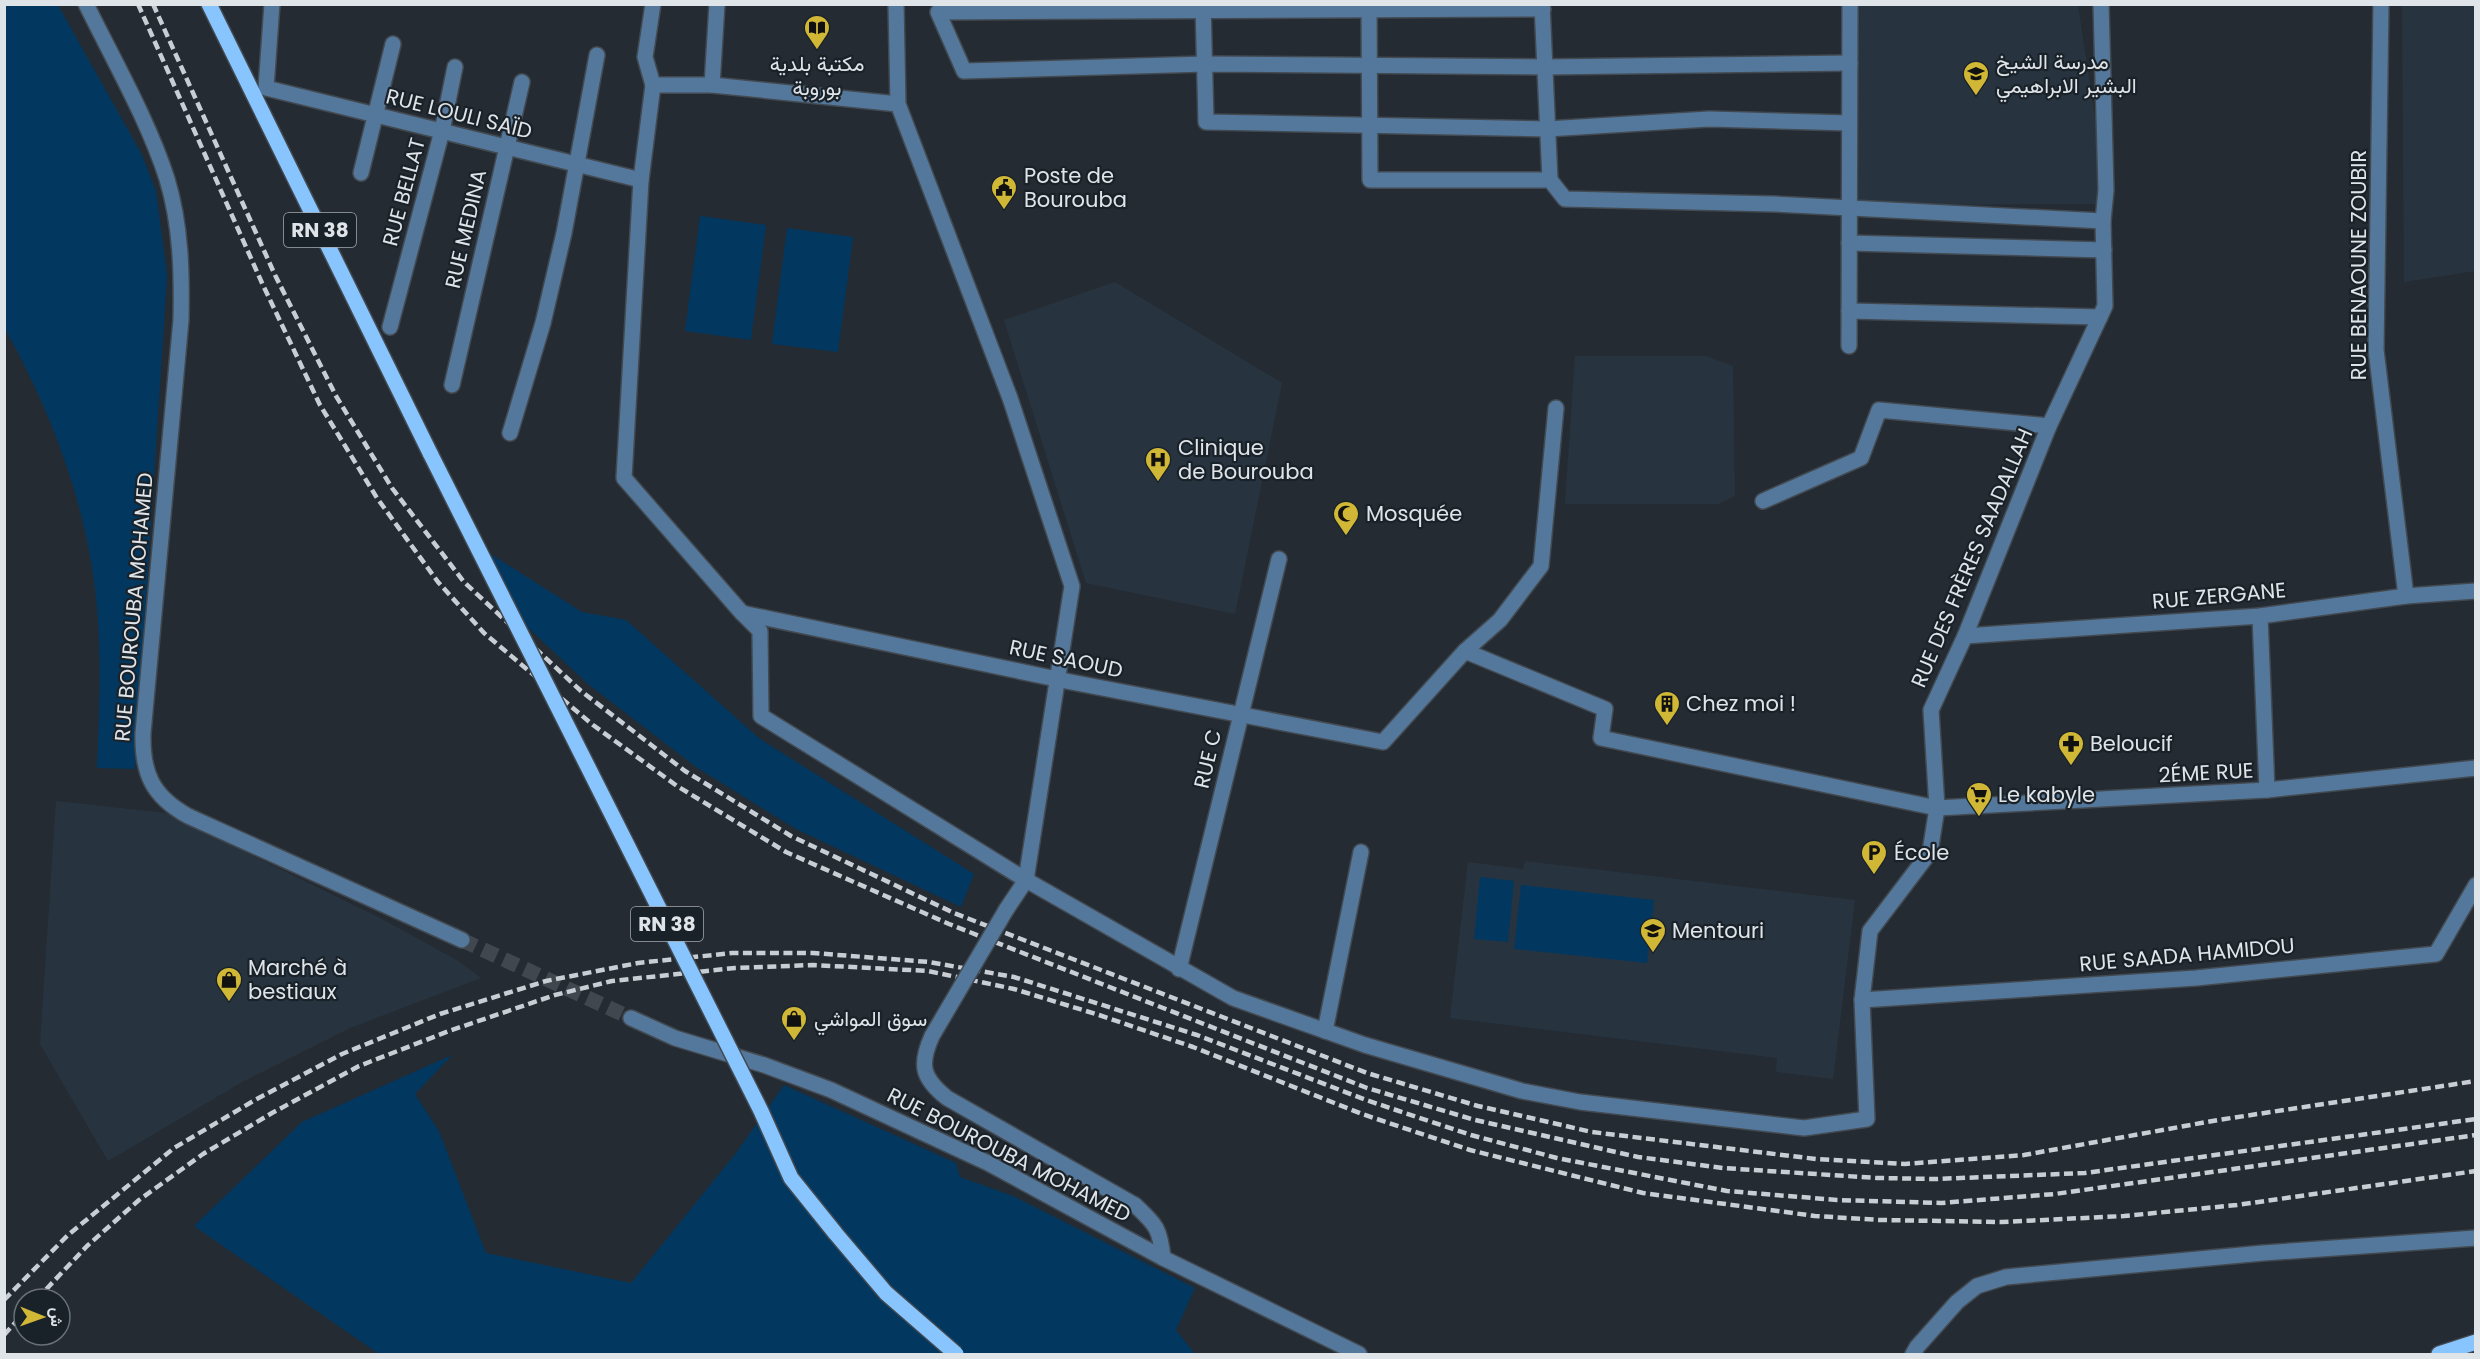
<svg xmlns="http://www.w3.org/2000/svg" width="2480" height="1359" font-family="Poppins,Vazirmatn,sans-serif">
<rect width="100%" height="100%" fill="#242b33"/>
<!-- built -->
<g fill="#273440">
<path d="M1859,5H2078L2106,190L2105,204L1859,205Z"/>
<path d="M2402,5H2476L2475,271L2404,282Z"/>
<path d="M1115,282L1282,383L1235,614L1086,583L1004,320Z"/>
<path d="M1575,356H1706L1733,366L1735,496L1718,504H1565Z"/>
<path d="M56,801L166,813L380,918L460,962L481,978L350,1028L244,1081L108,1161L40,1044Z"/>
<path d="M1525,861L1855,900L1833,1079L1776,1072L1777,1058L1450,1018L1468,862L1523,869Z"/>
</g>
<!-- green -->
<g fill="#023860">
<path d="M4,5H58L142,155L156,191L167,276L135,769L97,768C99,720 101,671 98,622C92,519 55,418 5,329Z"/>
<path d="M700,216L766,225L751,340L685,331Z"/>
<path d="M787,228L853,237L838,352L772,344Z"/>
<path d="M489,553L582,612L626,620L760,739L974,874L961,907L796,829L696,767L588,684L519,619Z"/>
<path d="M1480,877L1514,881L1508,942L1474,939Z"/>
<path d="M1521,885L1654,900L1647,963L1514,949Z"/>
<path d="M452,1055L415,1094L439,1131L486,1253L631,1283L736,1153L784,1085L956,1163L960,1177L1013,1196L1195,1288L1176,1330L1195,1354H379L194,1226L302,1122Z"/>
</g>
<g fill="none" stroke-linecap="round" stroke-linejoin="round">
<!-- minor-tunnel -->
<path stroke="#40474e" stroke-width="15" stroke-dasharray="15 8" stroke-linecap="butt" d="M462,940L631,1018"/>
<defs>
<g id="minor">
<path d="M86,4C113,59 149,122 167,179C181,225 182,273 181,320L143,733C142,773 152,796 188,816L462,940"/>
<path d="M272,4L266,88L641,180"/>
<path d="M896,4L898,104L1010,398L1072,586L1026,880L761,716L760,631L742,613L624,478L641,180L653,85H712L898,104"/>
<path d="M1203,4L1206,122L1547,129L1709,119L1849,123"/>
<path d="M1369,4L1370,180H1550L1565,199L1774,204L2103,221"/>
<path d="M1542,4L1550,180"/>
<path d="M2381,4L2376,350L2406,596"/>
<path d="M1543,9L938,12L964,71L1205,64L1545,67L1850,63"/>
<path d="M653,85L645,57L653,4"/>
<path d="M712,85L717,4"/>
<path d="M361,173L393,44"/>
<path d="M1849,243L2104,250"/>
<path d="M1849,311L2100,317"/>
<path d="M390,327L442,131L455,67"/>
<path d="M1849,346L1850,4"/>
<path d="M452,385L522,82"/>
<path d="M510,433L543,323L564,233L597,55"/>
<path d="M1763,501L1861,458L1879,410L2049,426"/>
<path d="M742,613L1071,682L1383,742L1465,651L1605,709L1601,738L1937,808L2267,790L2476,768"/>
<path d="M2260,616L2267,790"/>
<path d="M1965,636L2260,616L2406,596L2476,591"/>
<path d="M1465,651L1500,620L1541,566L1556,408"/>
<path d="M1006,910L1026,880L1233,998L1365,1045L1522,1091L1580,1102L1804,1128L1867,1119L1862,1000L1870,931L1930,852L1937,808L1931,710L1965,636L2049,426L2105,306L2103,221L2106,190L2101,4"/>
<path d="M1179,969L1279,559"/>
<path d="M1862,1000L2196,978L2436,954L2476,885"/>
<path d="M631,1018L675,1038L764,1065L831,1090L988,1163L1163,1258L1359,1354"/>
<path d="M1325,1031L1361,852"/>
<path d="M1135,1205C1156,1225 1160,1228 1163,1258"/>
<path d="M1913,1354L1917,1347L1957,1302L1977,1286L2006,1277L2263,1253L2476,1238"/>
</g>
<g id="major">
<path d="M209,4L431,455"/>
<path d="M2439,1354L2476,1342"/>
</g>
</defs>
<!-- minor casing -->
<use href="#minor" stroke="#424950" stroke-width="18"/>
<!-- major casing -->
<use href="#major" stroke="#424950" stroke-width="18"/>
<!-- minor -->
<use href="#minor" stroke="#54789b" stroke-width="15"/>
<!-- major -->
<use href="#major" stroke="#88c5fe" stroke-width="15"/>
<!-- rail -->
<g stroke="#c9ced4" stroke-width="4.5" stroke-dasharray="9 4.5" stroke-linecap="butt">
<path d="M138,4L262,283L320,405L377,498L438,582L484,633L593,725L677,786L786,852L949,924L1367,1088L1475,1120L1638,1157L1723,1168L1877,1178L1936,1179L2085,1173L2476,1119"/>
<path d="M153,4L275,275L336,396L392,488L464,582L581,691L685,771L791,836L954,913L1367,1073L1478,1106L1592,1132L1816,1159L1905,1164L2024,1155L2218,1120L2476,1081"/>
<path d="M37,1299L87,1246L139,1200L203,1154L272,1113L359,1066L449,1031L555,995L612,981L735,968L813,965L928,971L1014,989L1099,1015L1193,1047L1362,1114L1470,1150L1643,1193L1815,1216L1880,1220L2002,1222L2124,1216L2237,1205L2476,1171"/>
<path d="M4,1300L68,1235L174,1148L255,1100L342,1054L440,1014L546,981L638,963L732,953H813L929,962L1014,977L1197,1035L1366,1100L1471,1135L1557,1158L1727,1191L1837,1200L1941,1203L2055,1194L2476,1135"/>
<path d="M4,1335L24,1313"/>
</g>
<defs>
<path id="minor-bridge" d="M1006,910L932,1036C919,1065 922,1078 947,1098L1135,1205"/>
<path id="major-bridge" d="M431,455L761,1111L791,1178L836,1234L886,1293L956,1354"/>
</defs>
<!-- minor-bridge casing -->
<use href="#minor-bridge" stroke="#424950" stroke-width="18" stroke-linecap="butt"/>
<!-- major-bridge casing -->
<use href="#major-bridge" stroke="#424950" stroke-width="18" stroke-linecap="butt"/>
<!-- minor-bridge -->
<use href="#minor-bridge" stroke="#54789b" stroke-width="15"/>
<!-- major-bridge -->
<use href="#major-bridge" stroke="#88c5fe" stroke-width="15"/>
</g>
<!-- icons -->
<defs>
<symbol id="library-pin" viewBox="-11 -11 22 30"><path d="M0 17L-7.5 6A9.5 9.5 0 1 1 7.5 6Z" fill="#d1b736" stroke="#1a2229"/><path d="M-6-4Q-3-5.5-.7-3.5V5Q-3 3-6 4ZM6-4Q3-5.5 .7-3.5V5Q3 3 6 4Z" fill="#111"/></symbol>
<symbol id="school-pin" viewBox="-11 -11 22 30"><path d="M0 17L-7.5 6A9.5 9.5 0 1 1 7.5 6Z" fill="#d1b736" stroke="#1a2229"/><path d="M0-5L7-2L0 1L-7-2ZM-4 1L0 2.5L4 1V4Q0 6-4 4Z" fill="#111"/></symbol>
<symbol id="civic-pin" viewBox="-11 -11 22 30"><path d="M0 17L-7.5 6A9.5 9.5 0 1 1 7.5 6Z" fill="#d1b736" stroke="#1a2229"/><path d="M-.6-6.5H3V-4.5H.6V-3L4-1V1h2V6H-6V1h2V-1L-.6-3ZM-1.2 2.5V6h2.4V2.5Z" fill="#111"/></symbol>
<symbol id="hospital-pin" viewBox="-11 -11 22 30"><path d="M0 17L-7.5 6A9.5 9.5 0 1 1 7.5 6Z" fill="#d1b736" stroke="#1a2229"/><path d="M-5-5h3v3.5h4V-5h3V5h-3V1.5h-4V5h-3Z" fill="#111"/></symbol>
<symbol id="mosque-pin" viewBox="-11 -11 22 30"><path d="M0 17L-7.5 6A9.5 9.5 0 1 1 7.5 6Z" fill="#d1b736" stroke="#1a2229"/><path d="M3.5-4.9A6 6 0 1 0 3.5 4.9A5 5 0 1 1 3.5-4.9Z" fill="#111"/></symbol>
<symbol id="building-pin" viewBox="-11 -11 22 30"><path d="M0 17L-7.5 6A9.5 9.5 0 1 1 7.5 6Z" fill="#d1b736" stroke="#1a2229"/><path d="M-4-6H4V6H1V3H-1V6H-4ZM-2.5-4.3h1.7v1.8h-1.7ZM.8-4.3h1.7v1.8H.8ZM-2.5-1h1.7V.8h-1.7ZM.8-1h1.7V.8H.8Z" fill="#111"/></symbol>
<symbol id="pharmacy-pin" viewBox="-11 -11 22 30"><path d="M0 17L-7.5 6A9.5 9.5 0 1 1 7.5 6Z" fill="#d1b736" stroke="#1a2229"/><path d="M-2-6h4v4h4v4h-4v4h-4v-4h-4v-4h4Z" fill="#111"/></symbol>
<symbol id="supermarket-pin" viewBox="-11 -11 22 30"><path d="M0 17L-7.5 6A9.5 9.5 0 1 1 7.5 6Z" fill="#d1b736" stroke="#1a2229"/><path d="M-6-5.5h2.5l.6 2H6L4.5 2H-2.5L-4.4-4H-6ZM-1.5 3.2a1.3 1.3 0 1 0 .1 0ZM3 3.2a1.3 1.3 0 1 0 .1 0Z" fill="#111"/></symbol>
<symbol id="parking-pin" viewBox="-11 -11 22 30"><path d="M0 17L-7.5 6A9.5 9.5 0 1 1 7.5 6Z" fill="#d1b736" stroke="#1a2229"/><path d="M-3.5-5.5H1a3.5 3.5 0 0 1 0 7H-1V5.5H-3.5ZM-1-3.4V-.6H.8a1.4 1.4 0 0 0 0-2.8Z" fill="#111"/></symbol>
<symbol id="shop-pin" viewBox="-11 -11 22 30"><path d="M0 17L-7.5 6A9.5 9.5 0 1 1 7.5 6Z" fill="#d1b736" stroke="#1a2229"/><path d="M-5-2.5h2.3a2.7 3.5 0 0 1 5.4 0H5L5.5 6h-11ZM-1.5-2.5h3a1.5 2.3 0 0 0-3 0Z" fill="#111"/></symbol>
</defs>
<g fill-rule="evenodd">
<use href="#library-pin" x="802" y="13" width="30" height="40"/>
<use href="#school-pin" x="1961" y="59" width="30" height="40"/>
<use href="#civic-pin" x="989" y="173" width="30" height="40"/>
<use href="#hospital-pin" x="1143" y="445" width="30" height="40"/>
<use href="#mosque-pin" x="1331" y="499" width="30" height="40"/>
<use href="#building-pin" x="1652" y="689" width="30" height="40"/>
<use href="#pharmacy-pin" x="2056" y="729" width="30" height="40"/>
<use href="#supermarket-pin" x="1964" y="780" width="30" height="40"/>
<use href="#parking-pin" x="1859" y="838" width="30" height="40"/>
<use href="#school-pin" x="1638" y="916" width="30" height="40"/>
<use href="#shop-pin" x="214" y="965" width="30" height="40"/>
<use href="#shop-pin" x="779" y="1004" width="30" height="40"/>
</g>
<g text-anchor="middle" stroke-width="4.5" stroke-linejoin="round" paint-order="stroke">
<!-- shield labels -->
<g fill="#1a2229" stroke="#a4aaaf" stroke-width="1.5">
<rect x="284" y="213" width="72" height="34" rx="4.5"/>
<rect x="631" y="907" width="72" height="34" rx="4.5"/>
</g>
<g font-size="20" font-weight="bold" fill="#dfe4e9">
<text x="320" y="237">RN 38</text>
<text x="667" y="931">RN 38</text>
</g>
<!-- poi labels -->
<g font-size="21" fill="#dfe4e9" stroke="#1a2229" text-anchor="start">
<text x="1996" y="69">مدرسة الشيخ<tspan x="1996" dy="24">البشير الابراهيمي</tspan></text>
<text x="817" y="71" text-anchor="middle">مكتبة بلدية<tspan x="817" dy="24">بوروبة</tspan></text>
<text x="1024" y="183">Poste de<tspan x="1024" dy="24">Bourouba</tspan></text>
<text x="1178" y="455">Clinique<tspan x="1178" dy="24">de Bourouba</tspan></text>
<text x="1366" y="521">Mosquée</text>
<text x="1686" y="711">Chez moi !</text>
<text x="2090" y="751">Beloucif</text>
<text x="1998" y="802">Le kabyle</text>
<text x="1894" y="860">École</text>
<text x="1672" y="938">Mentouri</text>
<text x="248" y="975">Marché à<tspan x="248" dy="24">bestiaux</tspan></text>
<text x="814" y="1026">سوق المواشي</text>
</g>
<!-- street labels -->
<g font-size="21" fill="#dfe4e9" stroke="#1a2229">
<text transform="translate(459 114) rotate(14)" y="7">RUE LOULI SAÏD</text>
<text transform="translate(404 192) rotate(-75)" y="7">RUE BELLAT</text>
<text transform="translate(466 229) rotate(-77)" y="7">RUE MEDINA</text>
<text transform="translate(2359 265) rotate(-90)" y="7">RUE BENAOUNE ZOUBIR</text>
<text transform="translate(1972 558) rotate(-67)" y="7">RUE DES FRÈRES SAADALLAH</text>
<text transform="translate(2219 596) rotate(-5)" y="7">RUE ZERGANE</text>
<text transform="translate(134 607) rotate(-85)" y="7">RUE BOUROUBA MOHAMED</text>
<text transform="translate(1066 659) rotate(12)" y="7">RUE SAOUD</text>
<text transform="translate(1208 759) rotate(-77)" y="7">RUE C</text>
<text transform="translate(2206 773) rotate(-3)" y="7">2ÉME RUE</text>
<text transform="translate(2187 955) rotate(-5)" y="7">RUE SAADA HAMIDOU</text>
<text transform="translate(1009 1155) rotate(27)" y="7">RUE BOUROUBA MOHAMED</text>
</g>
</g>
<!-- border -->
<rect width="2480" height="1359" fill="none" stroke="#dfe4e9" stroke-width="12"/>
<!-- north arrow -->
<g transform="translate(42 1317) rotate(91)"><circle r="28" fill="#1a2229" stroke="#697076" stroke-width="1.5"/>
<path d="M0-4.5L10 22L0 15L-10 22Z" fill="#d1b736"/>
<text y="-9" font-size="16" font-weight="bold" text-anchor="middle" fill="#dfe4e9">ش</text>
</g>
</svg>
